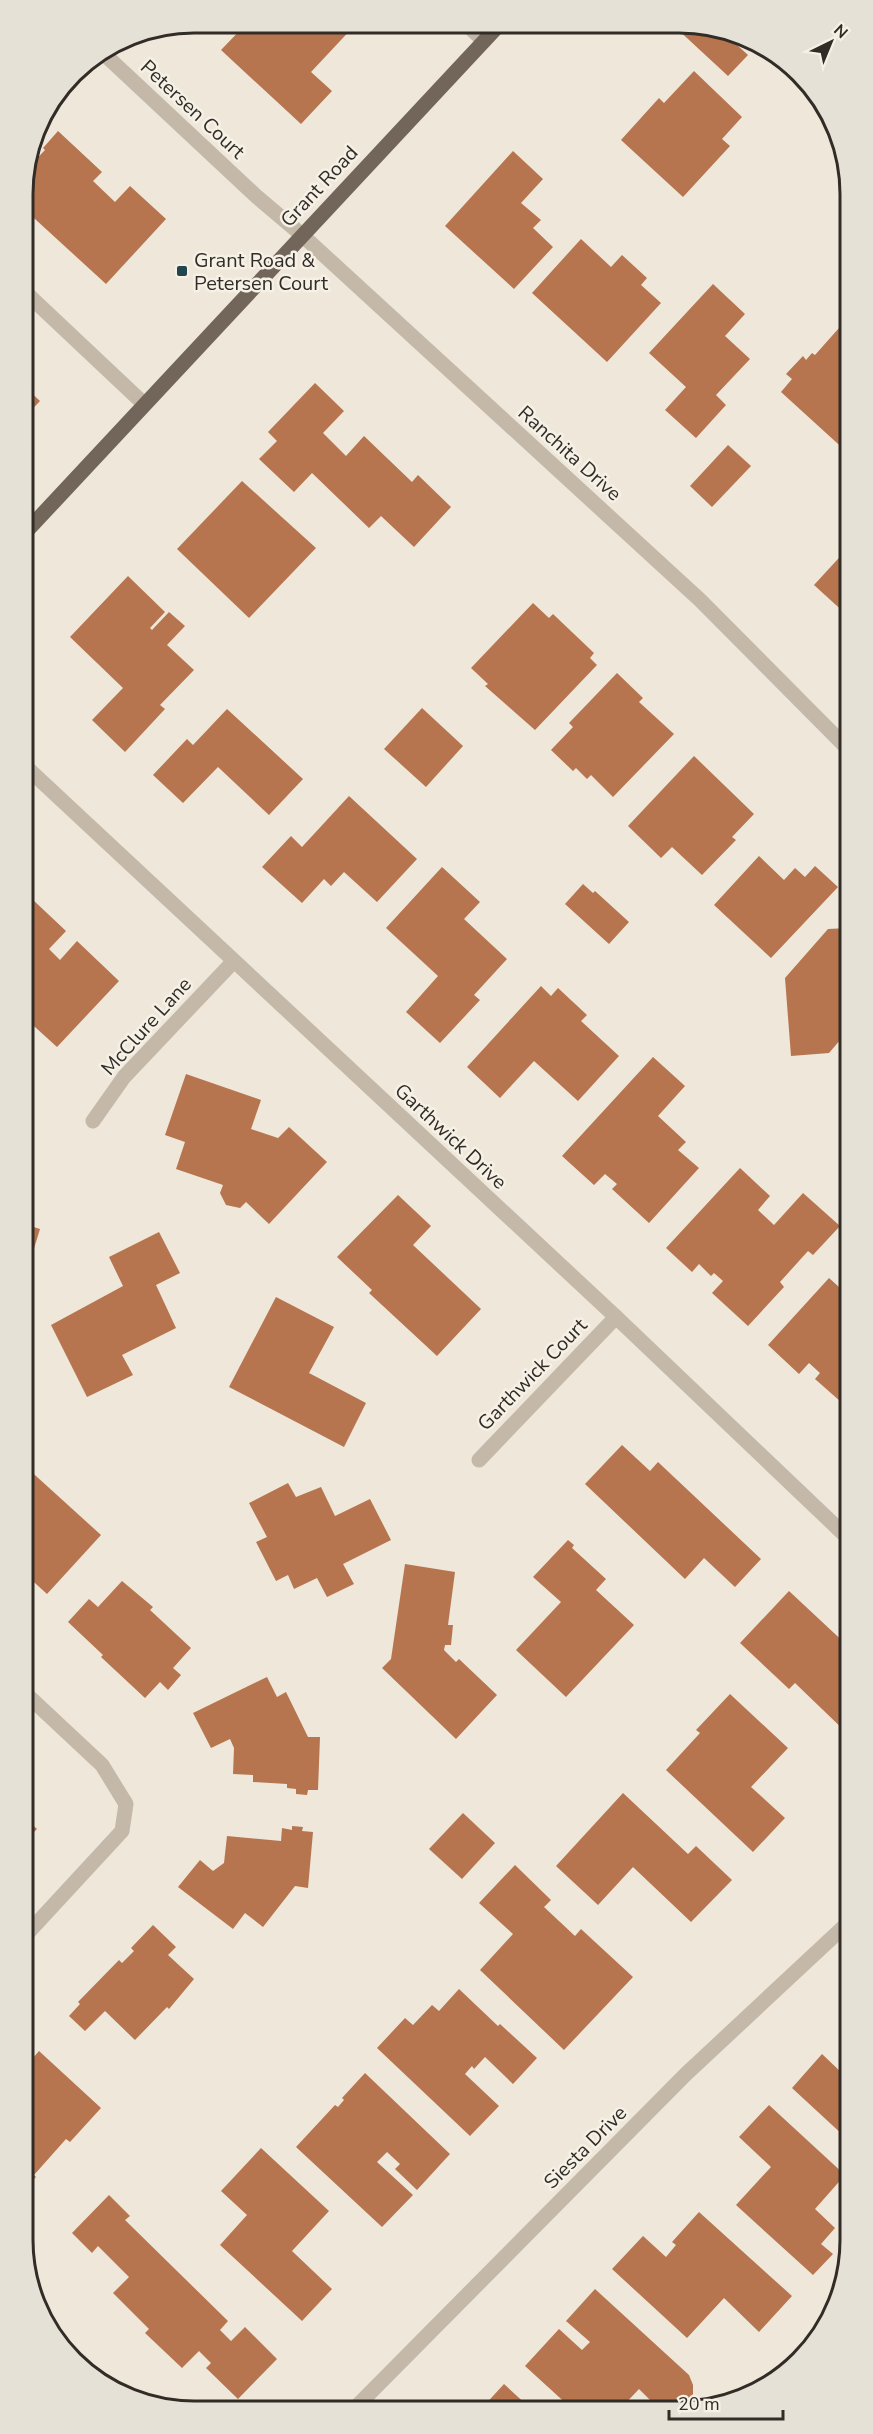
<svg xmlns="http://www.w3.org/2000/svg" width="873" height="2434" font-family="'Nunito Sans',sans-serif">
<rect width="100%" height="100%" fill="#eee7da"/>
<!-- building -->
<g fill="#b6754f">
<path d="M247,23L356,24L311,72L332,91L301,124L221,50Z"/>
<path d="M674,26H712L741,41L737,45L748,55L728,76Z"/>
<path d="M694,71L742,117L722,139L730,146L683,197L621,140L659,98L664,103Z"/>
<path d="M58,131L102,172L93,181L115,202L130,186L166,219L106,284L23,208V183L26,170L45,150L43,148Z"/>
<path d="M513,151L543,179L521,203L541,220L533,228L553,247L514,289L445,226Z"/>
<path d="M581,239L611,267L622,255L647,278L641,285L661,303L607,362L532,293Z"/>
<path d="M713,284L745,314L725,336L750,359L716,395L726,405L696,438L665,410L686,387L649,353Z"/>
<path d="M847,319L848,453L781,392L792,379L786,374L803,356L806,360L812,353L815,355Z"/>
<path d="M315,383L344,411L323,433L346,456L364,436L412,482L418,475L451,507L414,547L381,516L369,528L312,473L294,492L259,459L277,441L268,432Z"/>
<path d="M23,385L40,401L23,419Z"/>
<path d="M728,445L751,466L712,507L690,486Z"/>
<path d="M242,481L316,548L249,618L177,549Z"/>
<path d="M848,548V616L814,585Z"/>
<path d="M128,576L165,612L150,628L152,630L169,612L185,626L167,645L194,670L160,705L165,709L125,752L92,720L123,688L70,637Z"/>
<path d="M533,603L549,618L553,614L594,653L590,658L597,665L535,730L485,686L488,684L471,668Z"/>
<path d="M617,673L643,698L639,702L674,734L613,797L591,775L587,779L576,768L573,771L551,750L573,727L569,723Z"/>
<path d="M422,708L463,746L426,787L384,749Z"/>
<path d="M227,709L303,779L269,815L218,767L183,803L153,775L187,739L193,745Z"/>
<path d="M694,756L754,814L732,837L736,840L702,875L672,847L661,858L628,826Z"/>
<path d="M349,796L417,859L377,902L344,872L331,886L324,879L302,903L262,867L291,836L302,847Z"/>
<path d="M759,856L784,880L795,868L805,877L815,866L838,887L771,958L714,905Z"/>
<path d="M442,867L480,902L464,919L507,959L474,995L480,1000L440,1043L406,1012L438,976L386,928Z"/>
<path d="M583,884L593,893L595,891L629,922L609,944L565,904Z"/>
<path d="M31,898L66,931L49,949L60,960L77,941L119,981L57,1047L24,1017V905Z"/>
<path d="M848,928V1034L847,1032L829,1053L791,1056L785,978L828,929Z"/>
<path d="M541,986L551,996L558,988L587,1015L581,1021L619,1056L578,1101L534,1061L500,1098L467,1067Z"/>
<path d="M653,1057L685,1086L658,1116L686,1142L678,1150L699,1168L649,1223L612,1189L617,1184L605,1174L594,1185L562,1156Z"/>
<path d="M848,1066L849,1113H844L841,1067Z"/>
<path d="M186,1074L261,1100L251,1129L278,1138L289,1127L327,1162L269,1224L246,1202L240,1208L226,1205L220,1193L223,1185L176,1169L185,1142L165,1135Z"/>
<path d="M740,1168L770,1196L758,1210L774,1225L803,1193L840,1226L813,1255L808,1251L780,1282L784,1287L748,1326L712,1293L723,1281L714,1273L711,1276L699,1264L692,1272L666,1248Z"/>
<path d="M398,1195L431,1226L413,1245L481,1309L437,1356L369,1293L372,1290L337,1257Z"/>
<path d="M24,1224L40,1229L25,1278H24Z"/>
<path d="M159,1232L180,1273L156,1285L176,1328L122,1355L133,1375L87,1397L51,1325L123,1286L109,1257Z"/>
<path d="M829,1278L849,1296V1409L815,1379L820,1373L809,1363L799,1374L768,1345Z"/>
<path d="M276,1297L334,1327L309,1373L366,1403L344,1447L229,1387Z"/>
<path d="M622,1445L650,1471L658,1462L761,1559L735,1587L704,1558L685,1579L585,1484Z"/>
<path d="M25,1466L101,1535L47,1594L25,1574Z"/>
<path d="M288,1483L296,1497L321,1487L335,1516L370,1499L391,1540L343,1564L354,1584L327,1597L317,1578L294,1589L288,1575L276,1581L256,1542L267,1537L249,1503Z"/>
<path d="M568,1540L574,1545L572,1548L606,1579L596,1590L634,1625L566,1697L516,1650L561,1602L533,1577Z"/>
<path d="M405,1564L455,1572L448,1625H453L451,1645H445L444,1650L456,1662L459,1659L497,1695L456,1739L382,1668L391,1659Z"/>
<path d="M122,1581L153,1607L150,1610L191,1648L173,1668L181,1675L168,1690L160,1682L145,1698L101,1657L103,1655L68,1622L89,1599L98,1607Z"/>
<path d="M789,1591L849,1647V1735L795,1683L789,1689L740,1643Z"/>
<path d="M267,1677L277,1697L286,1692L308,1737H320L318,1790H308L307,1795L296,1794V1789L287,1788V1784L253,1782V1775L233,1774L234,1748L230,1739L211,1748L193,1713Z"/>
<path d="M730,1694L788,1748L751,1787L785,1818L753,1852L666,1770L700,1733L696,1730Z"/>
<path d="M623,1793L688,1854L696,1846L732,1880L691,1922L633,1867L598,1905L556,1866Z"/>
<path d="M463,1813L495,1843L462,1879L429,1849Z"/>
<path d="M25,1818L37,1829L25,1841Z"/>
<path d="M292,1826L303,1827L302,1831L313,1832L308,1888L295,1886L263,1927L245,1913L233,1929L178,1887L200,1860L213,1871L224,1863L227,1836L281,1841L282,1828L292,1830Z"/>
<path d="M515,1865L551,1900L544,1907L575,1936L581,1929L633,1977L564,2050L480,1970L513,1934L479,1903Z"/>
<path d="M153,1925L176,1947L168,1955L194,1979L169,2009L167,2007L135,2040L105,2011L85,2031L69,2016L80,2004L78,2002L119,1960L122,1963L134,1951L131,1948Z"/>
<path d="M459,1989L498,2026L500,2024L537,2058L513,2084L485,2057L474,2069L472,2066L465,2074L499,2106L470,2136L377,2048L405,2018L413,2025L432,2005L439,2011Z"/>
<path d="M39,2051L101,2108L70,2142L66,2139L34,2175L36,2177L26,2187V2066Z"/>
<path d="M822,2054L843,2074L850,2067V2132L844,2136L792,2088Z"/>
<path d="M365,2073L450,2154L417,2190L395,2169L400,2164L387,2152L377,2162L413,2195L382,2227L296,2147L335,2105L338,2107L344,2100L342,2098Z"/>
<path d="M769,2105L845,2175L815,2209L835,2228L821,2244L833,2254L813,2275L736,2205L771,2167L739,2137Z"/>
<path d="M261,2148L329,2211L292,2251L332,2289L302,2321L220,2245L247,2215L221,2191Z"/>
<path d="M109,2195L130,2216L125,2220L228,2321L220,2330L231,2341L245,2327L277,2359L238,2399L206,2368L211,2363L199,2351L182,2368L145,2333L149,2329L113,2293L129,2277L98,2246L92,2253L72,2233Z"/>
<path d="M699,2212L792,2296L759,2332L724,2298L687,2338L612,2269L643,2236L666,2257L676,2245L672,2242Z"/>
<path d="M595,2289L689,2375L693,2385V2394L686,2406L682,2408H658L639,2389L621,2408H571L525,2366L559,2329L582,2350L590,2342L566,2321Z"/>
<path d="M504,2384L530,2408H482Z"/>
</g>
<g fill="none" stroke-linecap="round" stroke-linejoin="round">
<!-- minor -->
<g stroke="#c4b8a8" stroke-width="15">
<path d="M466,24L484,41"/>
<path d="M102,52L256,196L302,235L700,600L848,749"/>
<path d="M23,290L144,404"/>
<path d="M24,765L616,1317L849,1539"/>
<path d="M93,1121L124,1077L233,962"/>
<path d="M479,1460L616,1317"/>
<path d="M25,1693L102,1765L126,1804L122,1831L25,1936"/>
<path d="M355,2408L686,2074L850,1921"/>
</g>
<!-- major -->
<path stroke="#72655a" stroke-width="15" d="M23,535L500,24"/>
</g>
<!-- markers -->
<rect fill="#22454e" stroke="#f6f1e6" stroke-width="2" x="176" y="265" width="12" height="12" rx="3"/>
<g text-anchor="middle" stroke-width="5" stroke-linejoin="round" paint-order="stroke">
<!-- street labels -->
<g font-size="20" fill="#322c27" stroke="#f6f1e6">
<text transform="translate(193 109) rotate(43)" y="7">Petersen Court</text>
<text transform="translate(319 186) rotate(-47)" y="7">Grant Road</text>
<text transform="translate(570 453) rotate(42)" y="7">Ranchita Drive</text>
<text transform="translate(146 1026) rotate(-48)" y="7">McClure Lane</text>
<text transform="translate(451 1136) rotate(43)" y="7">Garthwick Drive</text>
<text transform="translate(532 1374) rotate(-46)" y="7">Garthwick Court</text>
<text transform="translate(585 2147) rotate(-45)" y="7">Siesta Drive</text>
</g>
<!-- poi labels -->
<g font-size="20" fill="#322c27" stroke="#f6f1e6" text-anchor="start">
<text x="194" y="267">Grant Road &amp;<tspan x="194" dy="23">Petersen Court</tspan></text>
</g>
</g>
<!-- crop -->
<path d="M0 0H873V2434H0ZM194 33H679A161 161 0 0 1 840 194V2240A161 161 0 0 1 679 2401H194A161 161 0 0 1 33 2240V194A161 161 0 0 1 194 33Z" fill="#e6e1d7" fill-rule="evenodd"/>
<path fill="none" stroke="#322c27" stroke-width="3" d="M194 33H679A161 161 0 0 1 840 194V2240A161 161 0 0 1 679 2401H194A161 161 0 0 1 33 2240V194A161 161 0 0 1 194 33Z"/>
<!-- north arrow -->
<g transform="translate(831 42) rotate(43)" stroke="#f6f1e6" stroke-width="4.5" paint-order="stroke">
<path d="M0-4.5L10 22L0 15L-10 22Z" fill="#322c27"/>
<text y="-9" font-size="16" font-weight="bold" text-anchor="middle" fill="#322c27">N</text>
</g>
<!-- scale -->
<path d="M669 2410v9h114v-9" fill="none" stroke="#322c27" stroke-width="3"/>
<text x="678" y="2410" font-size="18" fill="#322c27" stroke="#f6f1e6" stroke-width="4.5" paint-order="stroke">20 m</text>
</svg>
